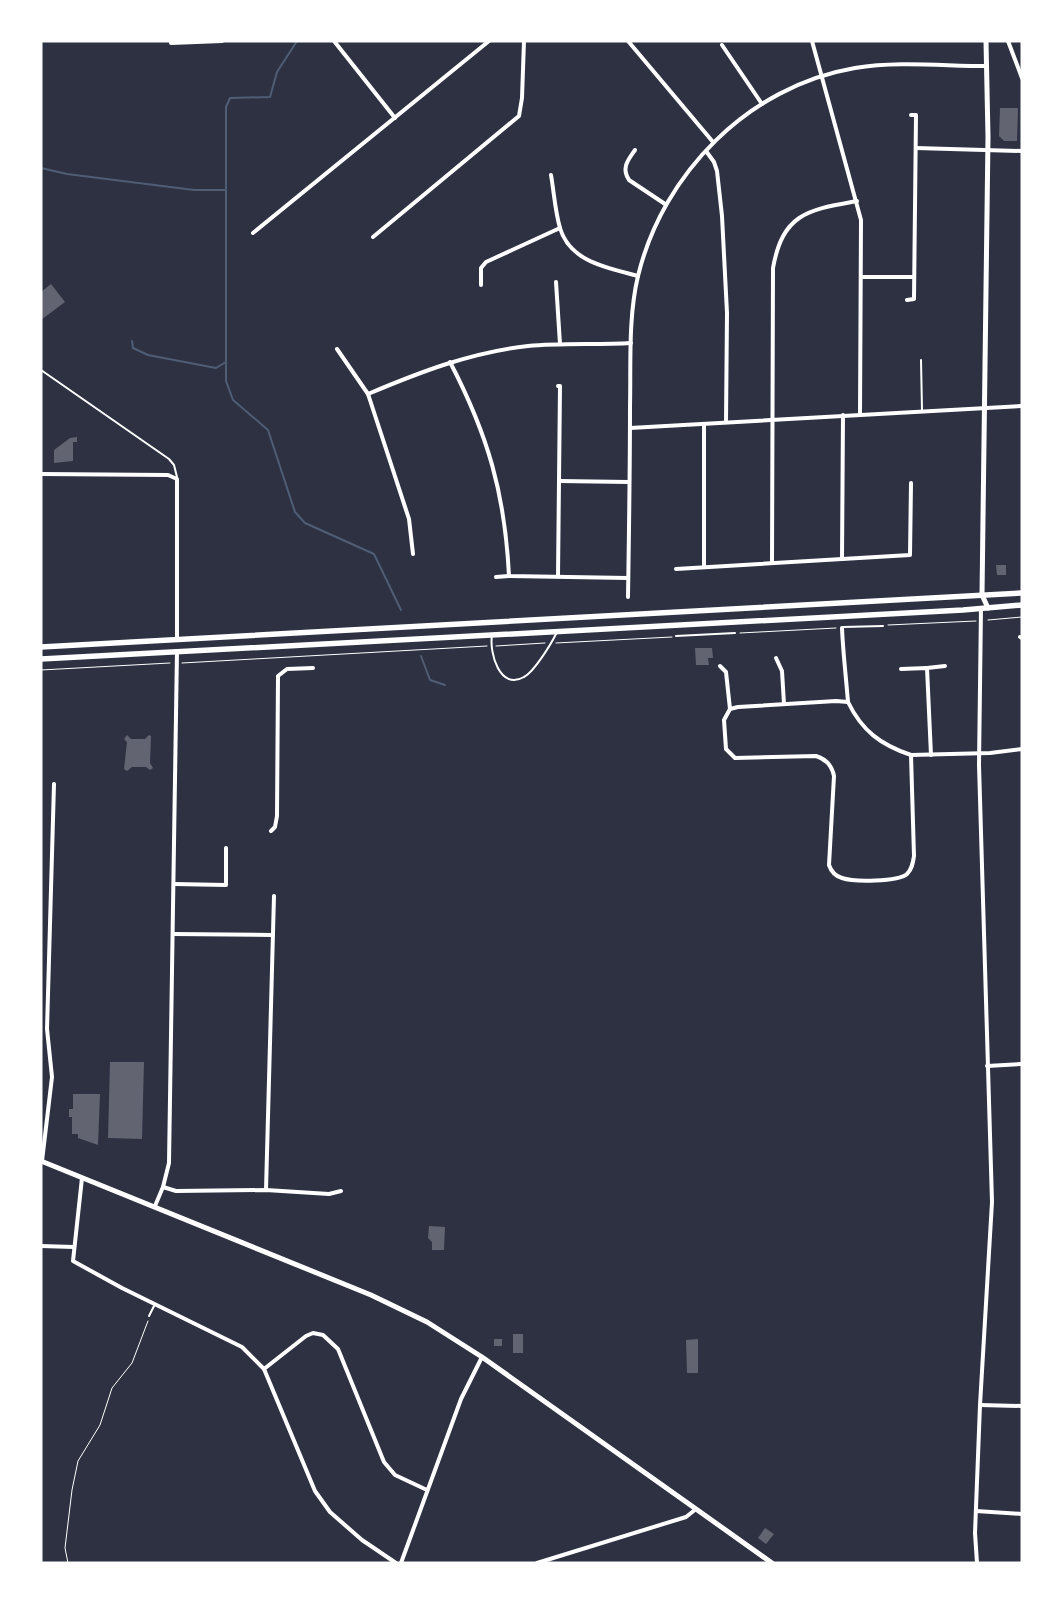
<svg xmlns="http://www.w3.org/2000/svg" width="1063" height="1604" font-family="'Asap Condensed',sans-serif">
<rect width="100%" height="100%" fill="#2d3142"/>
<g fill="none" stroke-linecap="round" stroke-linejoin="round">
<!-- stream -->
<g stroke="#4f5d75" stroke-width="2">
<path d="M297,41L277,72L270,97L230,98L226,107V381L233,400L268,430L295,512L305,523L374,554L401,610"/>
<path d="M41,168L67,174L194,190H226"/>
<path d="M132,341L133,348L148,355L216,368L226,362"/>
<path d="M421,656L430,680L445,685"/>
</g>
</g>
<!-- building -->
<g fill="#626471">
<path d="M1000,108H1018L1017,141H1004L999,136Z"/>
<path d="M51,284L65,302L41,320V292Z"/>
<path d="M77,437V442H73V461L54,463V450L70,438Z"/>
<path d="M996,565H1006V575H997Z"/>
<path d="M695,648H712L713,658H708L709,665H696Z"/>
<path d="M127,735L131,739H145L149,735L151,736L150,763L153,768L150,770L146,767H132L127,771L124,769L127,742L124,739Z"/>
<path d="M110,1062H144L142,1139L108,1138Z"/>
<path d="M73,1094H100L98,1145L78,1138V1134H72V1117H69V1109H73Z"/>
<path d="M429,1226L445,1227L444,1250H432V1242L428,1238Z"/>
<rect x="513" y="1334" width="10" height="19"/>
<rect x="494" y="1339" width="8" height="7"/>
<path d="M698,1339V1373H687L686,1340Z"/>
<path d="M765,1528L774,1534L766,1544L758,1538Z"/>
</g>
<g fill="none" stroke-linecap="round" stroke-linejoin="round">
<!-- path -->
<g stroke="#fff" stroke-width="1">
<path d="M988,620L1022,617"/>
<path d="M888,625L976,621"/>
<path d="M740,633L836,628"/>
<path d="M556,643L672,637"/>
<path d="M496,646L545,643"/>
<path d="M182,663L487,646"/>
<path d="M41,670L170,663"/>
<path d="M68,1563L65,1548L72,1490L78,1461L100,1425L112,1388L132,1363L148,1321"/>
</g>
<!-- service -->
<g stroke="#fff" stroke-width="2">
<path d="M921,360L922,410"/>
<path d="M41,370L169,459L174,465L177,477"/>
<path d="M843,627L883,626"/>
<path d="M492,635C489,653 500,691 524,677C534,672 551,644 556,634"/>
<path d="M676,636L735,633"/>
<path d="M149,1316L154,1306"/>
</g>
<!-- minor -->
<g stroke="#fff" stroke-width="4">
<path d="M334,41L395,118"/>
<path d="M628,41L713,142"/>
<path d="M812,41L861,220L860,414"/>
<path d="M1008,41L1022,78"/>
<path d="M171,43L222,41"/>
<path d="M722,45L762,104"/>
<path d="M916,148L1022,151"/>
<path d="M635,150C628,160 621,168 629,180L665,204"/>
<path d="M706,151L714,162L717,171L722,216L727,313L726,422"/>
<path d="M551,175C554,192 555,211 560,228C570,262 608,268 638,276"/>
<path d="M253,233L489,41"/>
<path d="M373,237L519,116L522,98L524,41"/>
<path d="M862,277H914"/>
<path d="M556,282L560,344"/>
<path d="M481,285V268L486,262L560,228"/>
<path d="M907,300L914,299L916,115H911"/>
<path d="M337,349L368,394L409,519L413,554"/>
<path d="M450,362C488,435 505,494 509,576L628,578"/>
<path d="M558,386H560L558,576"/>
<path d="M368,394C420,372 472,352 528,346C562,343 597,345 631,343"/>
<path d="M630,428L1022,406"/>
<path d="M41,474L168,475L177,479V639"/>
<path d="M559,481L629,482"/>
<path d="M842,559L843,415"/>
<path d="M772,563L773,268C783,213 808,210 857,201"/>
<path d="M704,567V424"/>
<path d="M676,569L910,555L911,483"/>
<path d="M496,577L509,576"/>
<path d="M628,597C629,534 630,471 630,407C631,364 628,318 638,276C663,173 749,86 855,68C899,61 943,66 987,66"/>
<path d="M842,628C843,652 846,677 848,702"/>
<path d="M1020,637L1022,638"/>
<path d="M776,658L782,671L784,704"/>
<path d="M720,666L726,672L730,709"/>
<path d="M927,668L945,666"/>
<path d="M901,669L927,668L931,755"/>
<path d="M911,755C881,745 862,731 848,702L836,701L738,707L730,709L724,720L726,749L735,758L816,756C826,759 832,766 834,776L829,865C831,871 835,876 842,878C853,882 898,882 907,874C912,869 913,863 914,856L911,755L990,753L1022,749"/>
<path d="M271,831L275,827L277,816L278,676L287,669L313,668"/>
<path d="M174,884L226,885V848"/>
<path d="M173,934L273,935"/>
<path d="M987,1066L1022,1064"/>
<path d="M42,1161L52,1077L47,1029L54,784"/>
<path d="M82,1178L73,1261L122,1288L242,1347L264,1369L315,1491L330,1512L362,1540L396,1563"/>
<path d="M163,1187L176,1191L266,1190L329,1194L341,1191"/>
<path d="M266,1190L274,896"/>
<path d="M155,1206L163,1187L169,1163L177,651"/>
<path d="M41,1246L74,1247"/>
<path d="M264,1369L306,1336L313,1333L323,1335L338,1349L384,1462L395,1475L427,1490"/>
<path d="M980,1405L1022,1406"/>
<path d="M976,1511L1022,1514"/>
<path d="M401,1563L461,1399L482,1357"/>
<path d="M537,1563L686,1517L696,1509"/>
<path d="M977,1563L975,1533L980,1405L992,1202L979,765L981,608"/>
</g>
<!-- tertiary -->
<g stroke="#fff" stroke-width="5">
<path d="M986,41L988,137L982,595L988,608"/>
<path d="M41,1161L371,1295L427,1322L482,1357L772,1563"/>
</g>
<!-- secondary -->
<g stroke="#fff" stroke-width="5.5">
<path d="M41,647L1022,593"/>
<path d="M41,659L963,610L1022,605"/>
</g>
</g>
<!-- border -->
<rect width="1063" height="1604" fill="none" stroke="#ffffff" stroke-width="85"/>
</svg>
